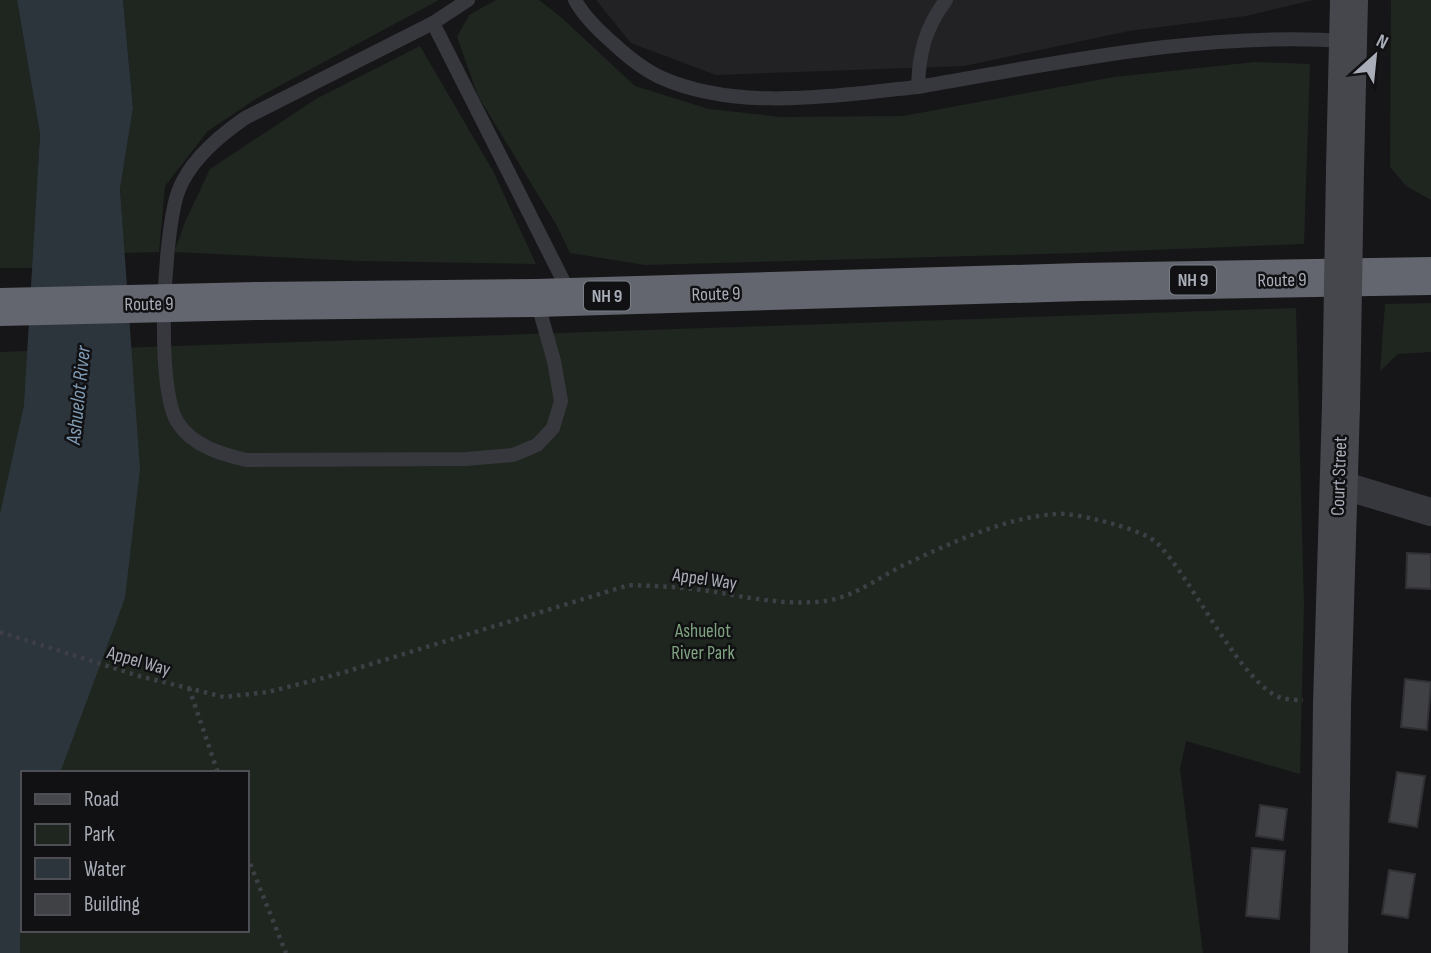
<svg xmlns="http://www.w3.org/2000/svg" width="1431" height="953" font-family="'Sofia Sans Condensed',sans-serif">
<rect width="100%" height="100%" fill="#161618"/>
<!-- built -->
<path fill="#222225" d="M596,0H1313L1246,16L1129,31L964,66L716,75L631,43Z"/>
<!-- green -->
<g fill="#1e261f">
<path d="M0,0H17L40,134L33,268H0Z"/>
<path d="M123,0H439L257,98L208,131L165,186L159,252L124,253L120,189L133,108Z"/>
<path d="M496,0H539L562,18L635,86L709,109L781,117L903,116L1114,77L1255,62L1310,64L1304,244L1078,253L645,265L570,253L557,226L478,96L457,37L469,15Z"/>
<path d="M1391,0H1431V200L1406,186L1390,167Z"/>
<path d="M420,46L493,171L536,264L358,261L174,252L185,222L210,169L316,99Z"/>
<path d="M1431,303V352L1398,354L1380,371L1385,304Z"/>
<path d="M1296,308L1304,604L1300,774L1186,741L1180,769L1203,953H20V933L23,919V930H247V773H23L0,813V352Z"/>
</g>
<!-- water -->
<path fill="#2c353c" d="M17,0H123L133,108L120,189L140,469L125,598L60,773H23V919L20,933V953H0V514L24,405L40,134Z"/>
<!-- building -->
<g fill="#404145" stroke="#303034" stroke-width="2">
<path d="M1407,553L1431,554V589L1406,588Z"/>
<path d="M1405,679L1431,682L1427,730L1401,727Z"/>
<path d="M1397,772L1425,776L1417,827L1389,822Z"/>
<path d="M1260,805L1287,809L1283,840L1256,836Z"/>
<path d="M1252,848L1285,851L1279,919L1246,916Z"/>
<path d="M1389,870L1415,874L1408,918L1382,914Z"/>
</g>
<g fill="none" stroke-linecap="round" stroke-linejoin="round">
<!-- path -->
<g stroke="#3d3f44" stroke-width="4.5" stroke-dasharray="3.5 5" stroke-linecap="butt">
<path d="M0,632L139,676L224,697L268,692L335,675L629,585C656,586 682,587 709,591C746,597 786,606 825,601C855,597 879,577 906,564C950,543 1007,517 1056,514C1069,513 1085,517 1098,520C1114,524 1145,532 1157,543C1191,576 1242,687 1282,698C1289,700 1297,700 1303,700"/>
<path d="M189,688L218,773"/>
<path d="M247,856L286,953"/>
</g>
<!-- lane -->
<g stroke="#37383d" stroke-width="14">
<path d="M468,0L433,23L245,118C219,136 189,161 178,192C164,232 155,389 178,423C193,446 221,454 246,460L466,459L513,455L537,445L553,428L561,401L554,361L537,301"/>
<path d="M575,0C584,17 599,31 614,44C628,57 644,70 662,78C739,112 836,95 918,87"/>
<path d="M946,0C925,28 919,53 918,87C1058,63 1203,31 1347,41"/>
<path d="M433,23L569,292"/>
</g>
<!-- street -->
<path stroke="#37383d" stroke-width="28" d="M1338,484L1431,512"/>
<!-- secondary -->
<g stroke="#45474d" stroke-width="38">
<path d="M1345,169L1349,0"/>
<path d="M1329,953L1332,704L1341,406"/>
</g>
<!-- highway -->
<path stroke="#63666e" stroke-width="38" d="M258,301L536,298L1081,282L1431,276"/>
<!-- secondary-bridge -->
<path stroke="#45474d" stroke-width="38" d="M1341,406L1345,169"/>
<!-- highway-bridge -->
<path stroke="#63666e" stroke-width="38" d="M0,307L258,301"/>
</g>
<g text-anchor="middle" stroke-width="5" stroke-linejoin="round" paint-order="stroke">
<!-- shield labels -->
<g fill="#111113" stroke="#7b7e86" stroke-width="2">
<rect x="1170" y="265.5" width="46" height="29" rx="5"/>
<rect x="584" y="281.5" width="46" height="29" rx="5"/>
</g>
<g font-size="18" font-weight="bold" fill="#a8adb8">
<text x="1193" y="286">NH 9</text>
<text x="607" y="302">NH 9</text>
</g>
<!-- street labels -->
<g font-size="19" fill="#a8adb8" stroke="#111113">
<text transform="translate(1282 279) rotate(-1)" y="7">Route 9</text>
<text transform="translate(716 293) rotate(-2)" y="7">Route 9</text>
<text transform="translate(149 303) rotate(-1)" y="7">Route 9</text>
<text transform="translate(1338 476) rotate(-88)" y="7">Court Street</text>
<text transform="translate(705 578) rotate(8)" y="7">Appel Way</text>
<text transform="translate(139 660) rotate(16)" y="7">Appel Way</text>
</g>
<!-- park labels -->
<g font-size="19" fill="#7fa381" stroke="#111113">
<text x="703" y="637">Ashuelot<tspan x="703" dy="22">River Park</tspan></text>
</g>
<!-- water labels -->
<g font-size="21" font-style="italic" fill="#7f9bb3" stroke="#111113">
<text transform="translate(78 395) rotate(-84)" y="7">Ashuelot River</text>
</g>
</g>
<!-- legend -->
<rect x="21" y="771" width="228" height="161" fill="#111113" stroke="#4d4f55" stroke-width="2"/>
<rect x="35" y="794" width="35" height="10" fill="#45474d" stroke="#4d4f55" stroke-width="2"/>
<text x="84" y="806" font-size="21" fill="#a8adb8">Road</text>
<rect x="35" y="824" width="35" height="21" fill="#1e261f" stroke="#4d4f55" stroke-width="2"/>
<text x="84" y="841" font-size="21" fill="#a8adb8">Park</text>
<rect x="35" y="858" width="35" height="21" fill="#2c353c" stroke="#4d4f55" stroke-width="2"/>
<text x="84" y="876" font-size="21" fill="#a8adb8">Water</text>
<rect x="35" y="894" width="35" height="21" fill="#404145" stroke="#4d4f55" stroke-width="2"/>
<text x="84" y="911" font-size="21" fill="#a8adb8">Building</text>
<!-- north arrow -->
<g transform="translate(1375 56) rotate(27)" stroke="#111113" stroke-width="5" paint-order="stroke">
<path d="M0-5L12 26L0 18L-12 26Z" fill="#a8adb8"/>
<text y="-10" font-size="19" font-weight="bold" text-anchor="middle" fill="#a8adb8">N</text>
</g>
</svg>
